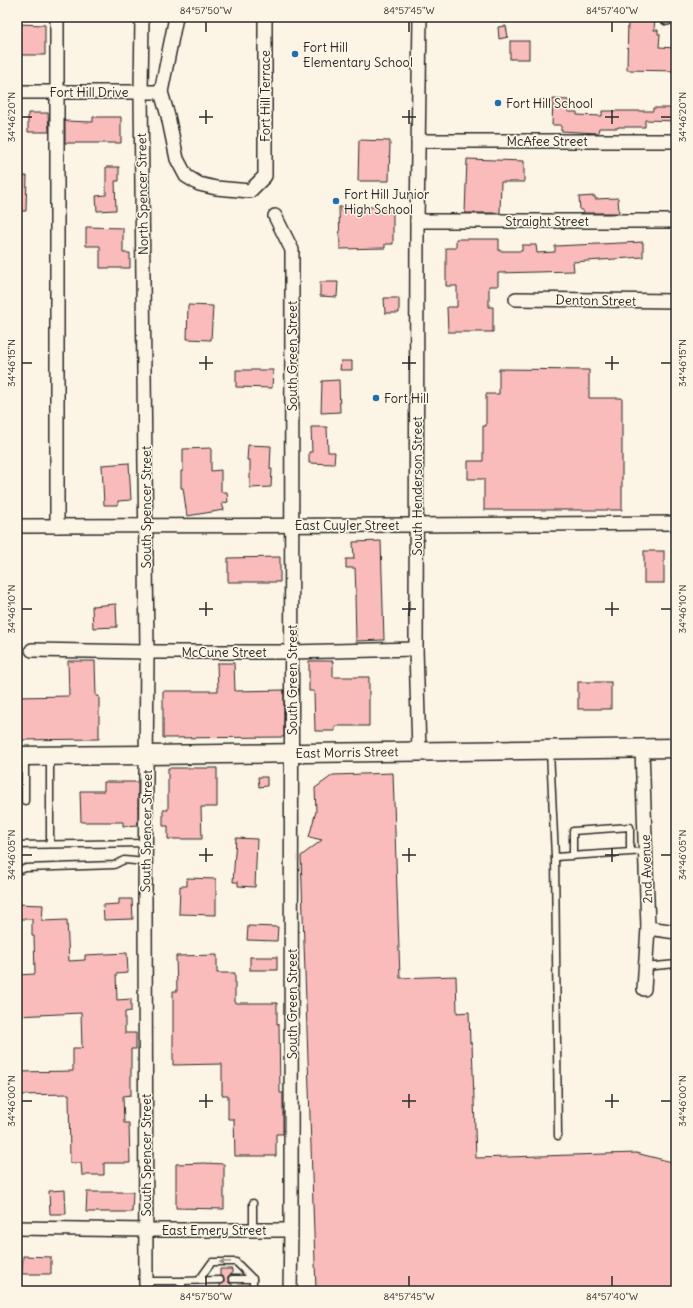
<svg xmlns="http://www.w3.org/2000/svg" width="693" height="1308" font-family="Delius,sans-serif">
<rect width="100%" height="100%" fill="#fcf5e5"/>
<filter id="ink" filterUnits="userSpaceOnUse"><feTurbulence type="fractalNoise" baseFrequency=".025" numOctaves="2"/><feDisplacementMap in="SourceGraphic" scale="8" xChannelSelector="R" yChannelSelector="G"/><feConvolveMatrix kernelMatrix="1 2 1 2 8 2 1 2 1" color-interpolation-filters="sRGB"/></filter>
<g filter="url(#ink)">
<!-- building -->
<g fill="#f9bcba" stroke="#2b2b2b">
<path d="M628,17H655L654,30H658V34H660L659,47L676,48V71L627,70Z"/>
<path d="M18,24L45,25V55H17Z"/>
<path d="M506,26L508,37L499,39L498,27Z"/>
<rect x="510" y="41" width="19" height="18"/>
<path d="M553,99L568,100V112H577V115L602,116V111H653V108H676V121L645,120V127H618V128H599L598,133L561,131V125H552Z"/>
<path d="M28,113H48L49,132H28Z"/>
<path d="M93,117H121V143H65V121L93,122Z"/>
<path d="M359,140L390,141L389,181H358Z"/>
<path d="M467,159L524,161V182H501L500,213H465Z"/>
<path d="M106,167H119V181H115L116,210L97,211L96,196L106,195Z"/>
<path d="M17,176H27L26,211H17Z"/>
<path d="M595,196V199L618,198L619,213H583V210H580L579,197Z"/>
<path d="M339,207H385V211H393V244H385V248L340,249Z"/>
<path d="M86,227L123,228V253H130V268H100V246H86Z"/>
<path d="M456,239H499V251H522V245H536L537,253L555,252V246L643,242V257L573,262L574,271L498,273V286H489V307H493V332H448L447,307H457V286H446V248H456Z"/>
<path d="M320,282H338L337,297L320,296Z"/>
<path d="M384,298H399V313H385Z"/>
<path d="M188,305L213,306L211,340L187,339Z"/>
<path d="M341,361H352V370H340Z"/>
<path d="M499,369L589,370V398H622V510H484V479H468V461H483V426H486V394H499Z"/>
<path d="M236,370H273L272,388L236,387Z"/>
<path d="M339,380L340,412L321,413L322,381Z"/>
<path d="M311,427H327L328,452H335L334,464L309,463V452H312Z"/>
<path d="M248,445L271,446L270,469H272L271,487L250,488V460H247Z"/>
<path d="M211,448V471L221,470V492H227L228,502L222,503L224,510L187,516L183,488H181V471H183V449Z"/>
<path d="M129,463L131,500L118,501V505H104L102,465Z"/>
<path d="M381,541L384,640L356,641L355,595H356L355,568H346V559H354L353,542Z"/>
<rect x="644" y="551" width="20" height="32"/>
<path d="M280,557V582H228V558Z"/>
<path d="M116,604L117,627L93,628L92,606Z"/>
<path d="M68,661H95L96,696H99V739L17,740V697L69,696Z"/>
<path d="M309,661H333V677H369V726H335V731H315L314,691H309Z"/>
<path d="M217,663H234L235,691L284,690V737L163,738V691H218Z"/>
<rect x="578" y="682" width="33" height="27"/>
<path d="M168,768H217V807H201L202,839H168V826H163V810H168Z"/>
<path d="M393,773L400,978L456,976L457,1013L469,1012L470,1043H472L476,1158L636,1153L676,1163V1291H316L301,856L322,840L309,837L316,811L315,788L333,775Z"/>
<path d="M258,777H267V786L259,787Z"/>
<path d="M104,782H138V825L123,826V822H81L80,791H104Z"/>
<path d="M236,838L257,839L255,887L238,886V882H233Z"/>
<path d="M187,878L216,879V915L179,914L180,886H187Z"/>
<path d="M119,899H132L133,919L104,920L103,905L119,904Z"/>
<path d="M17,904L43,905L42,921L67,920L69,961L85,960V955L127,953L128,973L116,974L117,1000L131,999V1011L125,1012V1033H136V1049H131V1095L123,1096L124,1123H129L130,1163H104V1175H82L81,1163H70L69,1094L17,1095V1072L73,1071V1048H82L81,1013L17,1016V975L35,974L34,936H32V919H17Z"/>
<path d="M248,926L278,927L277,941L247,940Z"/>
<path d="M217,955V973H235V1003H277V1024H279L280,1093H283V1134H276V1156H235L234,1119H228V1095H222V1064L173,1065V991H177L176,956Z"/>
<rect x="250" y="957" width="27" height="13"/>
<path d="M204,1163L224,1164V1209L176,1208V1164Z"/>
<path d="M65,1190L66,1214H50L49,1191Z"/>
<path d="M87,1192H133L132,1212H86Z"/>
<path d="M23,1256L51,1257V1274H22Z"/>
<path d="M220,1269H232V1274L228,1276V1279L229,1283L232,1284V1291H220V1284H223L224,1280V1277L220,1276Z"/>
</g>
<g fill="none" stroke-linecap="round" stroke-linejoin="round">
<defs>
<g id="service">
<path d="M550,751L555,857L558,1136"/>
<path d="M25,757V801"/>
<path d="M50,757V844"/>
<path d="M17,845L145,843"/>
<path d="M573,856V831L630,827V851"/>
<path d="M555,857L646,851"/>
<path d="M17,871L26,868L114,865L124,860L146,862"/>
<path d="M645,967L676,964"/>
<path d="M253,1203V1230"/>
<path d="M232,1279H253"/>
<path d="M199,1280L212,1262H236L253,1279V1291"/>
<path d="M146,1281H182V1291"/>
<path d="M182,1281L220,1280"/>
</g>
<g id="minor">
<path d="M142,17L141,92L147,652L145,897L146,1291"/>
<path d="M176,17L161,92L168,116L177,159L186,176L199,184L216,188L250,191L265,176V17"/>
<path d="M667,18V17"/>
<path d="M17,92H161"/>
<path d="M418,141H676"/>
<path d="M275,216L292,250L291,1230L290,1291"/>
<path d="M417,221H676"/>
<path d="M516,299L676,301"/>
<path d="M17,526L417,525L676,523"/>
<path d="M57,526V17"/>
<path d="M32,650L147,652H291L416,649"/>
<path d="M642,748L648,928L644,989"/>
<path d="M419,752L416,649L417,221L420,17"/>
<path d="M648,928L676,932"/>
<path d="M17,1228L146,1230H291"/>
</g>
<path id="secondary" d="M17,756L147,755L676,748"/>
</defs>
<!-- service casing -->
<use href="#service" stroke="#2b2b2b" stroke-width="9"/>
<!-- minor casing -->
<use href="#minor" stroke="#2b2b2b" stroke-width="16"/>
<!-- secondary casing -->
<use href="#secondary" stroke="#2b2b2b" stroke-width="21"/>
<!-- service -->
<use href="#service" stroke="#fcf5e5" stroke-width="6"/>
<!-- minor -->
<use href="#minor" stroke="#fcf5e5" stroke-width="13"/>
<!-- secondary -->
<use href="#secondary" stroke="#fcf5e5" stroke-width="18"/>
</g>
<!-- one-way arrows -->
<defs><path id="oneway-solid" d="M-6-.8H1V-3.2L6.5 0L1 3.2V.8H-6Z"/></defs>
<use fill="#949088" href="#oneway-solid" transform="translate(225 1262) rotate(178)"/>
</g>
<!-- ticks -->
<path fill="none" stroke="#2b2b2b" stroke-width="1.5" d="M206,22V32M409,22V32M612,22V32M206,110V124M409,110V124M612,110V124M22,117H32M199,117H213M402,117H416M605,117H619M661,117H671M206,356V370M409,356V370M612,356V370M22,363H32M199,363H213M402,363H416M605,363H619M661,363H671M206,602V616M409,602V616M612,602V616M22,609H32M199,609H213M402,609H416M605,609H619M661,609H671M206,848V862M409,848V862M612,848V862M22,855H32M199,855H213M402,855H416M605,855H619M661,855H671M206,1094V1108M409,1094V1108M612,1094V1108M22,1101H32M199,1101H213M402,1101H416M605,1101H619M661,1101H671M206,1276V1286M409,1276V1286M612,1276V1286"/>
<!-- markers -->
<g fill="#1f6fb2" stroke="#fcf5e5" stroke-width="1.5">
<circle cx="295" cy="54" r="4"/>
<circle cx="498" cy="103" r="4"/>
<circle cx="336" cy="201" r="4"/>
<circle cx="376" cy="398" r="4"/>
</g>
<g text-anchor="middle" stroke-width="3" stroke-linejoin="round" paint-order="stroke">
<!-- poi labels -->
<g font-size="13" fill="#2b2b2b" stroke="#fcf5e5" text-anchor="start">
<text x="303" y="52">Fort Hill<tspan x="303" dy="15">Elementary School</tspan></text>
<text x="506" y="108">Fort Hill School</text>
<text x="344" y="199">Fort Hill Junior<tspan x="344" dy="15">High School</tspan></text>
<text x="384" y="403">Fort Hill</text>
</g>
<!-- street labels -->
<g font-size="13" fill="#2b2b2b" stroke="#fcf5e5">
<text x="89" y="97">Fort Hill Drive</text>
<text transform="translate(265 96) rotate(-90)" y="5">Fort Hill Terrace</text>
<text x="547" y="146">McAfee Street</text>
<text transform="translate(142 194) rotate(-91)" y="5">North Spencer Street</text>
<text x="547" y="226">Straight Street</text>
<text transform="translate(596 300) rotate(1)" y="5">Denton Street</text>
<text transform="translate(292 356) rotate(-90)" y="5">South Green Street</text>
<text transform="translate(417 486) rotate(-90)" y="5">South Henderson Street</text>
<text transform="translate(146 507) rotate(-90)" y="5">South Spencer Street</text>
<text x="347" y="530">East Cuyler Street</text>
<text x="224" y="657">McCune Street</text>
<text transform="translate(292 680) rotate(-90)" y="5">South Green Street</text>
<text transform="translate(347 752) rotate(-1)" y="5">East Morris Street</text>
<text transform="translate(146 831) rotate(-89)" y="5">South Spencer Street</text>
<text transform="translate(646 869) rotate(-92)" y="5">2nd Avenue</text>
<text transform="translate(292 1004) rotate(-90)" y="5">South Green Street</text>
<text transform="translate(146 1155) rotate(-90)" y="5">South Spencer Street</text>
<text x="214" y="1235">East Emery Street</text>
</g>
</g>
<!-- margin -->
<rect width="693" height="1308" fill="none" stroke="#fcf5e5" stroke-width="44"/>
<rect x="22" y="22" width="649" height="1264" fill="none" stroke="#2b2b2b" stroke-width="1.5"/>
<g font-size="10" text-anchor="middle" fill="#2b2b2b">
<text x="206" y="14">84°57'50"W</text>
<text x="409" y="14">84°57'45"W</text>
<text x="612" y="14">84°57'40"W</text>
<text transform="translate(11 117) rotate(-90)" y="4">34°46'20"N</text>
<text transform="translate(682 117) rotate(-90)" y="4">34°46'20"N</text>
<text transform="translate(11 363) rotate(-90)" y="4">34°46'15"N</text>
<text transform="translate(682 363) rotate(-90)" y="4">34°46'15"N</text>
<text transform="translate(11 609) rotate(-90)" y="4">34°46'10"N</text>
<text transform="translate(682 609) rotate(-90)" y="4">34°46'10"N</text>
<text transform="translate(11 855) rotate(-90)" y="4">34°46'05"N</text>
<text transform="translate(682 855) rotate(-90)" y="4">34°46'05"N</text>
<text transform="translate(11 1101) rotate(-90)" y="4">34°46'00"N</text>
<text transform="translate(682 1101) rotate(-90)" y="4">34°46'00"N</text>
<text x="206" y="1300">84°57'50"W</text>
<text x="409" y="1300">84°57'45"W</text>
<text x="612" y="1300">84°57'40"W</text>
</g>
</svg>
